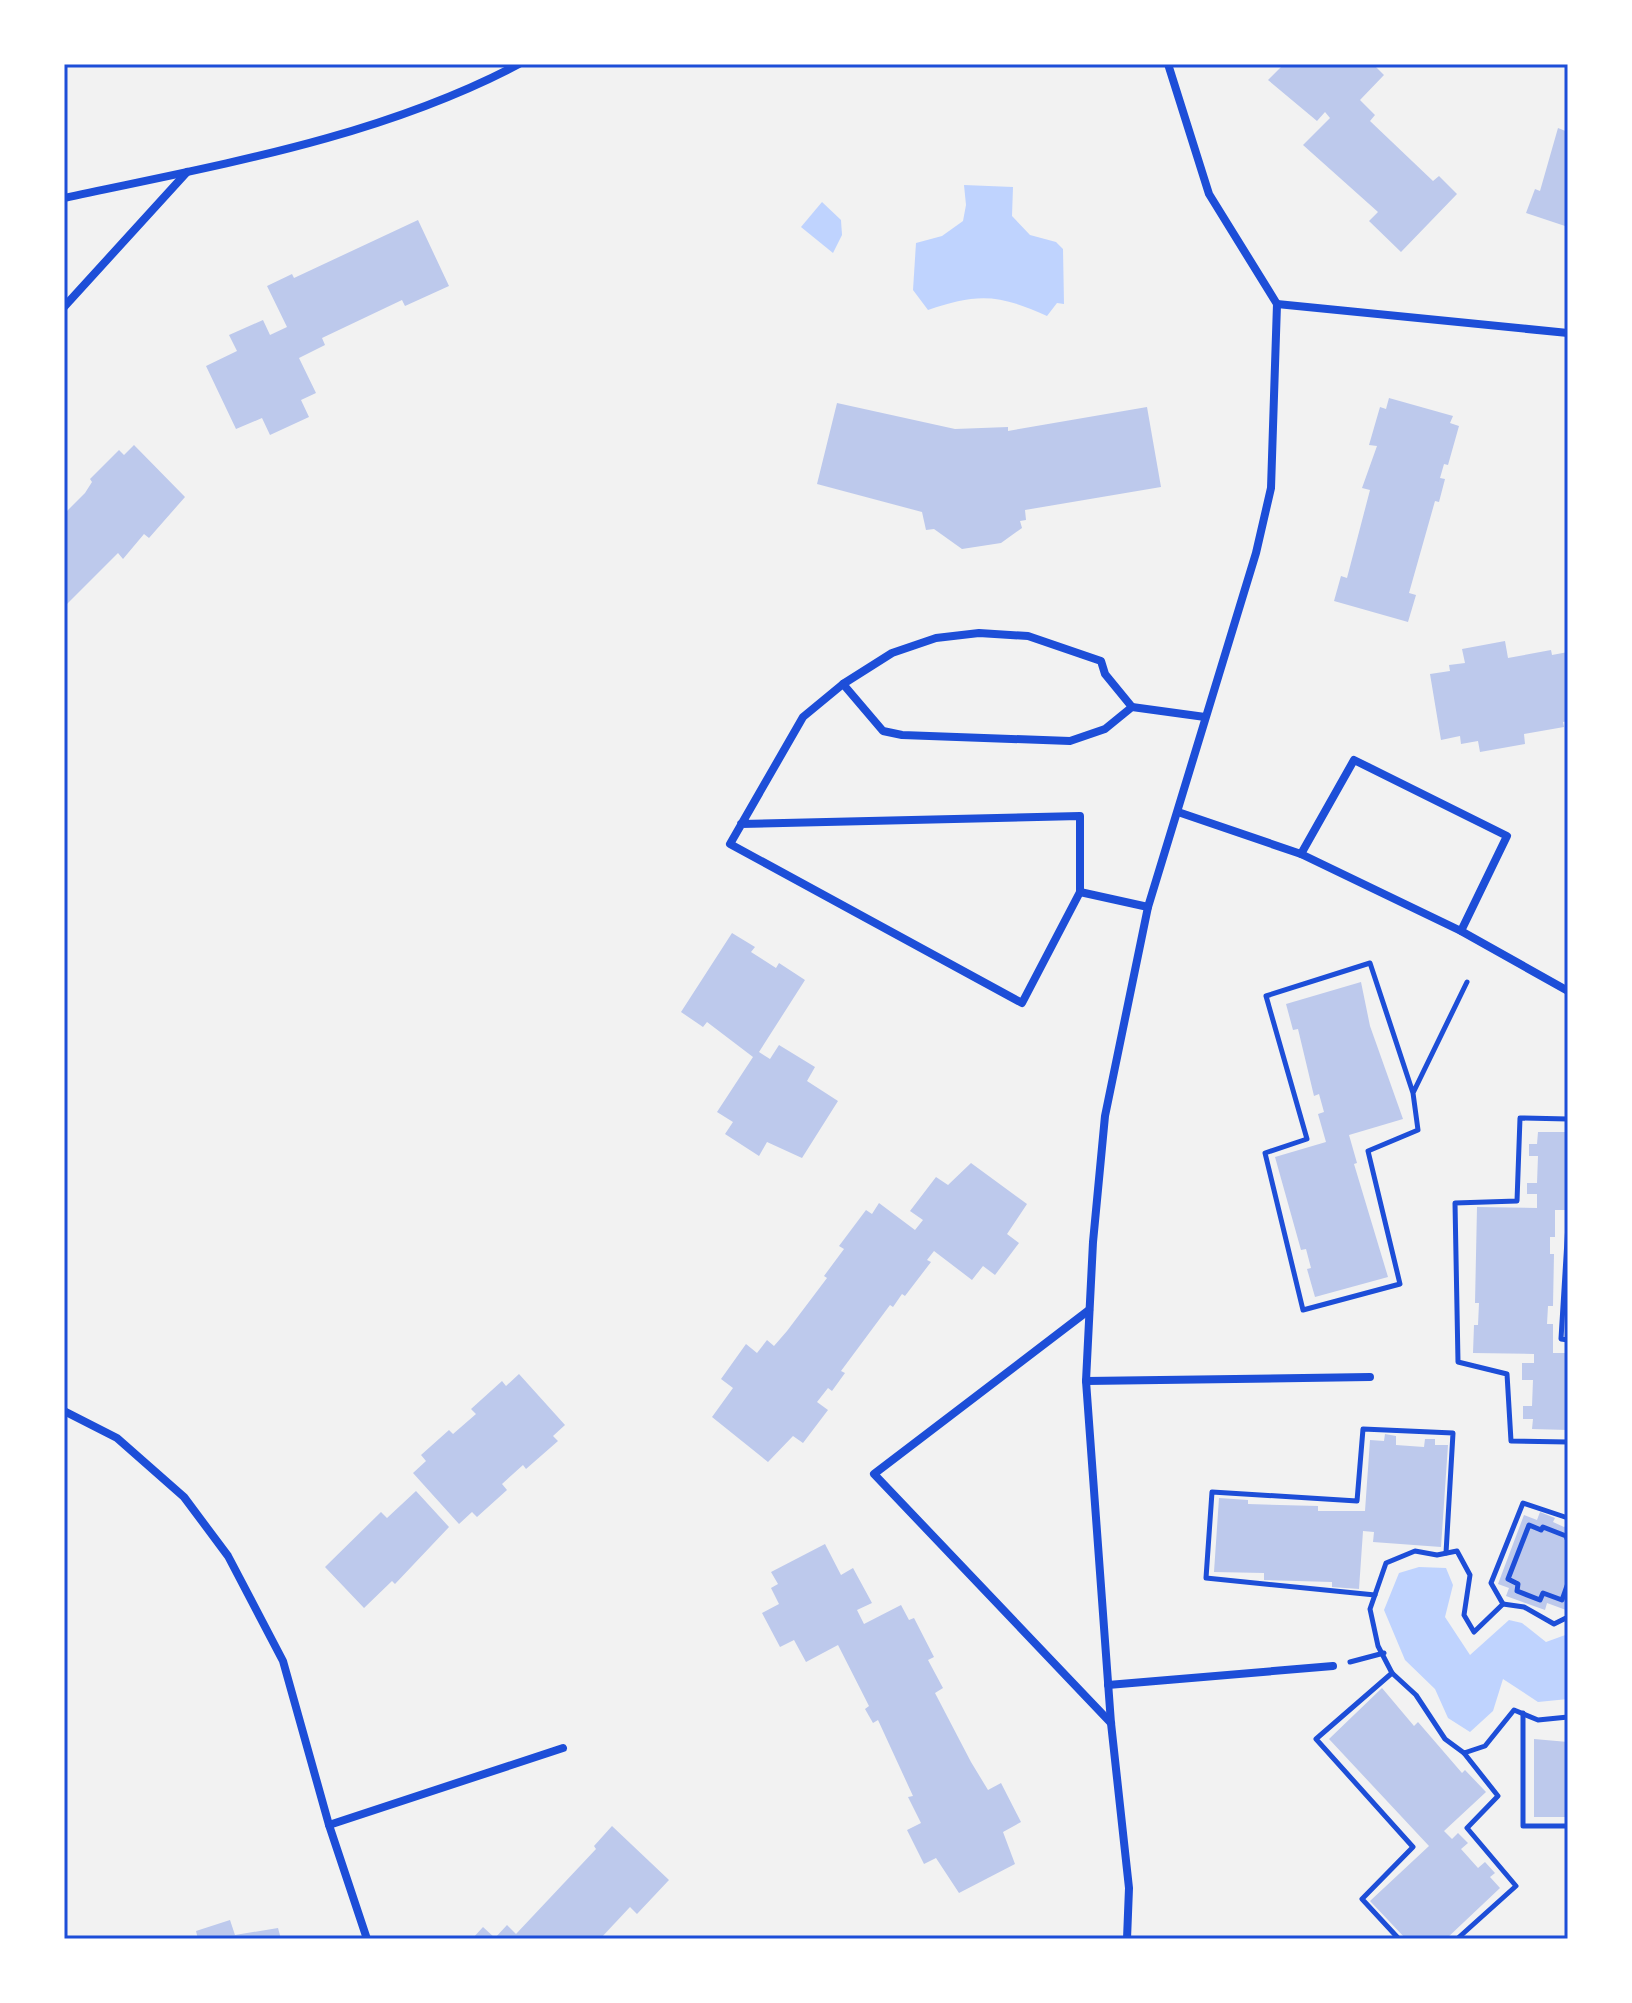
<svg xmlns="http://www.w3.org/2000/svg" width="1632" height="2003" font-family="'Libre Baskerville',serif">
<rect width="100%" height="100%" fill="#f2f2f2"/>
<!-- water -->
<g fill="#bfd3fe">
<path d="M964,185L1013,187L1012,216L1030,235L1056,242L1063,249L1064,304L1057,303L1047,316C999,294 977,293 928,310L913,290L916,243L942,236L963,221L966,205Z"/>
<path d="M822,202L841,220L842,235L833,253L801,227Z"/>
<path d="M1419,1567L1446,1568L1453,1585L1445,1617L1470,1655L1509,1620L1522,1623L1546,1642L1568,1634V1699L1538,1702L1503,1679L1493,1711L1470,1732L1448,1718L1435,1689L1405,1660L1384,1610L1399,1573Z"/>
</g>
<!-- building -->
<g fill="#bdc9ec">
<path d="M1284,64H1373L1384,75L1360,100L1375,115L1370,121L1433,181L1439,176L1457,194L1401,252L1369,221L1378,212L1303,145L1330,118L1325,112L1317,121L1268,80Z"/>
<path d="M1558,128L1568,132V227L1526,213L1535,189L1540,191Z"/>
<path d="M418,220L449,286L405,306L402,300L322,338L325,345L299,358L316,393L301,400L309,417L270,435L262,418L236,429L206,366L237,351L229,335L263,320L270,335L287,327L267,286L292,274L294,278Z"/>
<path d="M1389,398L1453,416L1450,423L1459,426L1448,465L1444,464L1440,478L1445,479L1439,502L1435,501L1409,593L1416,595L1408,622L1334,601L1341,576L1347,578L1370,490L1362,488L1377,446L1369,445L1380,407L1386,409Z"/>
<path d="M837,403L955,429L1008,427V431L1147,407L1161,487L1025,510L1026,520L1020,521L1022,528L1001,543L962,549L934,529L926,530L922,512L817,484Z"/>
<path d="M134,445L185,497L149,538L144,534L123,559L118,553L64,607V514L85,493L92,482L90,479L119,450L124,455Z"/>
<path d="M1505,641L1508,658L1551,650L1552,655L1568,652V721L1563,722L1564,727L1524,734L1525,744L1480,752L1478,741L1461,744L1460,736L1441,740L1430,674L1450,671L1449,665L1465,663L1462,649Z"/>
<path d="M732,933L755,947L751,952L776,968L779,963L805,980L759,1052L770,1059L779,1045L815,1067L807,1081L838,1101L802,1158L767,1142L759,1156L725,1134L733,1122L717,1112L753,1057L707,1022L703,1027L681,1012Z"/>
<path d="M1361,982L1370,1026L1403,1119L1349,1135L1357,1163L1354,1164L1388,1277L1315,1297L1307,1269L1311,1268L1306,1249L1301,1250L1275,1157L1326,1142L1318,1114L1324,1112L1319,1094L1314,1096L1298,1029L1293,1030L1286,1004Z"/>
<path d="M1538,1132H1568V1210H1555V1237H1550V1254H1554L1553,1306H1548L1547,1324H1553V1353H1568V1430L1532,1429L1533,1419H1523V1406H1532L1533,1380H1522V1363H1534V1354L1473,1353L1474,1325H1478L1479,1303H1475L1477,1207L1537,1208V1194H1527V1183H1537L1538,1156H1529V1144H1537Z"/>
<path d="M971,1163L1027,1204L1007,1234L1019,1243L995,1275L983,1266L972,1280L934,1251L927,1260L931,1262L905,1296L902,1294L893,1307L890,1305L841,1371L845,1373L832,1391L828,1388L817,1402L828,1410L803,1443L793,1436L768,1462L712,1417L733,1388L721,1379L746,1344L757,1353L767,1340L774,1346L787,1331L827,1278L824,1276L844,1249L839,1246L866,1210L872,1214L879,1203L915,1230L923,1220L910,1211L936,1177L948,1185Z"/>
<path d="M519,1374L565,1425L553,1436L558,1441L526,1469L523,1465L502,1484L507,1490L477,1517L472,1512L459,1524L413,1473L426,1461L421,1455L449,1430L453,1434L476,1414L471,1409L502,1381L506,1386Z"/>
<path d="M1385,1434L1396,1436V1445L1424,1447L1425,1439H1435V1445H1448L1441,1547L1373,1542L1374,1532L1363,1531L1359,1589L1332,1587V1582L1264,1580V1573L1214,1572L1219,1498L1248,1500V1504L1318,1506V1511H1365L1370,1440L1384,1441Z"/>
<path d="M416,1491L449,1527L395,1584L392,1581L364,1608L325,1567L381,1512L387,1518Z"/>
<path d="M1540,1512L1555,1518L1553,1522L1564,1527L1568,1524L1566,1610L1547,1603L1545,1610L1506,1596L1509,1588L1498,1584L1524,1515L1537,1520Z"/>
<path d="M825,1544L841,1575L853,1568L872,1603L857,1610L864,1624L901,1605L909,1620L914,1618L934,1657L928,1660L943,1688L935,1693L971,1762L988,1790L1001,1783L1021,1822L1003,1832L1015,1864L959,1893L936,1858L924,1864L907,1830L921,1823L908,1797L913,1796L878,1720L873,1723L865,1709L869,1706L838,1645L806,1662L794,1640L780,1647L762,1613L779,1604L771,1588L778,1584L771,1572Z"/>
<path d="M1382,1688L1414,1726L1418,1722L1462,1773L1465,1770L1486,1792L1444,1831L1452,1839L1458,1833L1468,1843L1461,1849L1478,1868L1485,1862L1495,1873L1490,1877L1500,1888L1446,1939H1406L1370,1901L1429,1846L1329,1739Z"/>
<path d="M1534,1739L1568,1742L1566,1817H1534Z"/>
<path d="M612,1826L669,1880L637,1914L630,1907L600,1939H472L483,1927L495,1938L507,1925L516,1934L596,1849L594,1846Z"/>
<path d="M230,1920L235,1935L278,1928L281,1939H198L196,1931Z"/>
</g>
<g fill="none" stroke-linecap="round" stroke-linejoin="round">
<!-- path -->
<g stroke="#1d4ed8" stroke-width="5">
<path d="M1413,1093L1418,1130L1368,1151L1400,1284L1303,1310L1265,1153L1307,1139L1266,996L1370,963L1413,1093L1467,982"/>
<path d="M1568,1119L1520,1118L1517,1201L1455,1203L1458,1362L1507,1374L1511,1441L1568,1442"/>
<path d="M1568,1224L1561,1339L1568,1340"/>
<path d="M1568,1541L1566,1536L1543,1527L1541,1530L1529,1525L1508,1579L1518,1584L1517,1591L1540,1600L1543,1593L1562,1600L1568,1583"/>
<path d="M1375,1595L1206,1578L1212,1492L1357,1501L1363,1429L1453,1433L1446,1553"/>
<path d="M1503,1604L1491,1583L1523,1503L1568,1518"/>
<path d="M1568,1617L1554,1624L1524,1607L1503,1604L1474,1632L1464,1615L1470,1575L1457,1551L1437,1555L1415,1551L1386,1563L1370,1609L1378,1646L1392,1673L1416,1695L1445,1739L1464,1753L1485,1746L1514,1710L1538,1720L1568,1717"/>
<path d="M1350,1662L1384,1653"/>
<path d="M1392,1673L1316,1739L1413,1847L1362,1899L1399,1939"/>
<path d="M1523,1713V1826H1568"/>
<path d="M1457,1939L1516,1886L1467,1828L1498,1796L1464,1753"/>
</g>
<!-- minor -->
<g stroke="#1d4ed8" stroke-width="8">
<path d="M64,198C217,165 379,138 519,64"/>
<path d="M1277,304L1568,333"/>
<path d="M64,307L187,172"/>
<path d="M843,684L883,731L902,735L1070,741L1105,729L1132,707L1205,717"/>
<path d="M1178,812L1301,854L1461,931L1568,991"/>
<path d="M741,824L1080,816V892L1022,1003L730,844L803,717L843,684L892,653L936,638L979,633L1028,636L1101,661L1105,674L1132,707"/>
<path d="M1301,854L1354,760L1507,836L1461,931"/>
<path d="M1080,892L1148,907"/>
<path d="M1089,1310L874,1474L1111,1723"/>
<path d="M1086,1381L1370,1377"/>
<path d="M64,1411L117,1438L184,1497L228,1556L283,1661L329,1825L367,1939"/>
<path d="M1108,1685L1333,1666"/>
<path d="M329,1825L563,1748"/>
<path d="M1127,1939L1129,1888L1111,1723L1086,1381L1093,1242L1105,1116L1148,907L1256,553L1271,488L1277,304L1209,194L1168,64"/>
</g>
</g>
<!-- border -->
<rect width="1632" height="2003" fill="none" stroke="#ffffff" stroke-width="132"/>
<rect x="66" y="66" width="1500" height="1871" fill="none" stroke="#1d4ed8" stroke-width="3"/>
</svg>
